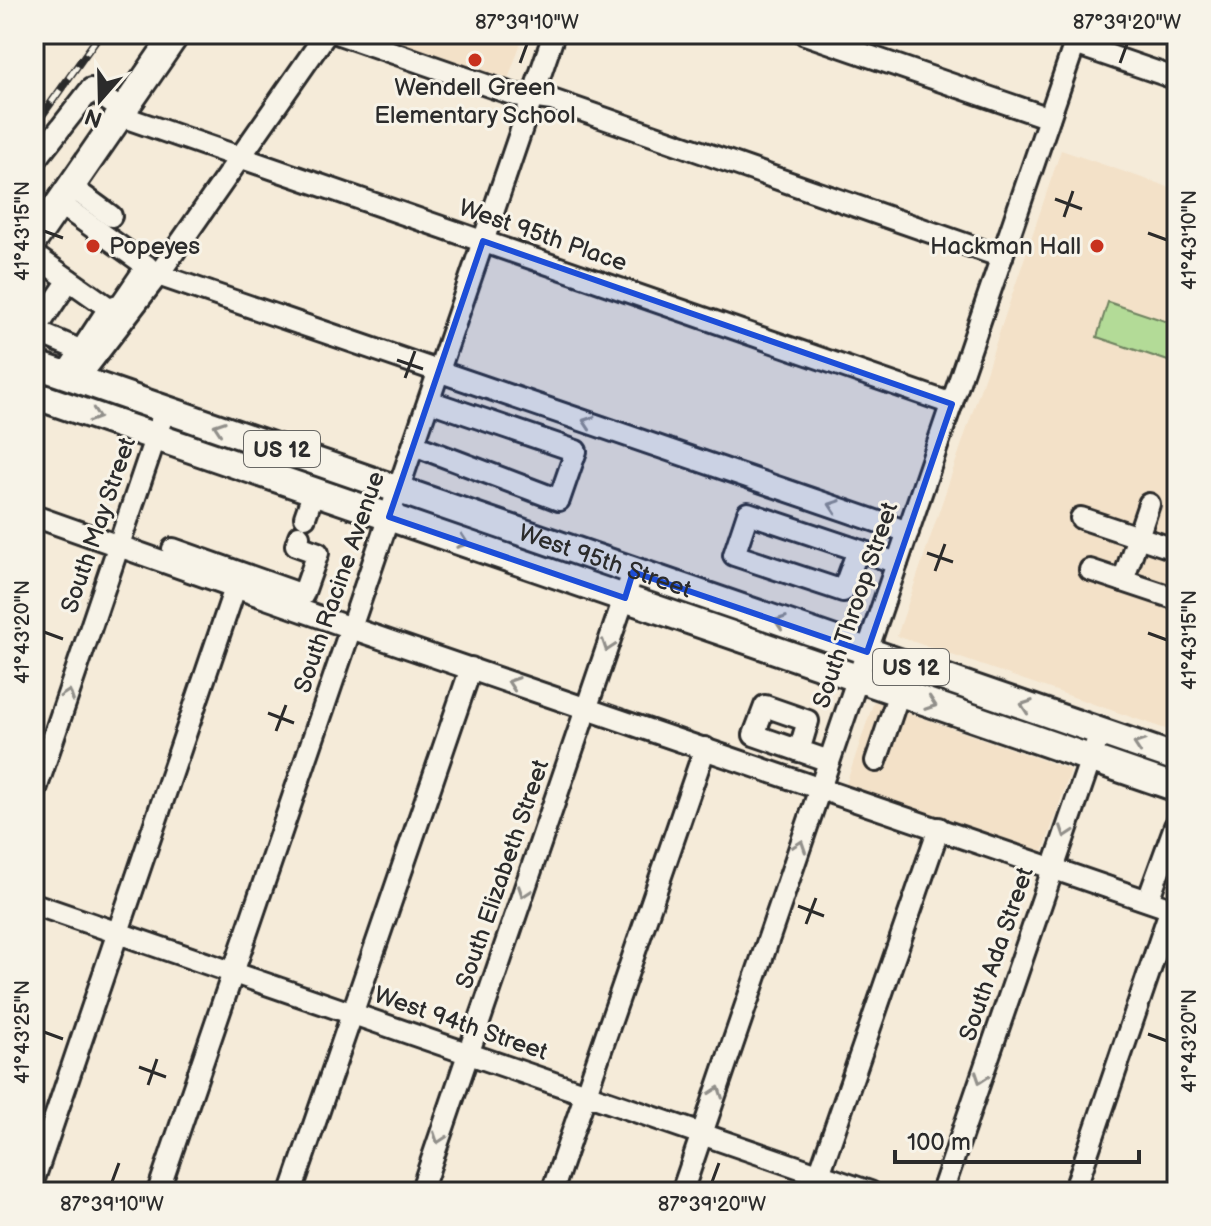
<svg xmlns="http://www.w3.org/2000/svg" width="1211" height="1226" font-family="'Balsamiq Sans',sans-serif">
<rect width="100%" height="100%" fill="#f5ebd9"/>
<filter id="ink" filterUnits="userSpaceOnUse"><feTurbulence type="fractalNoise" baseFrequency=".0125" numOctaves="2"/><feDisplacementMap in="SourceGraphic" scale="16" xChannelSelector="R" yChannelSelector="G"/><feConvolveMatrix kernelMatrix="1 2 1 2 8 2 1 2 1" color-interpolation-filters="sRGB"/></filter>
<g filter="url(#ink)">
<!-- built -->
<g fill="#f3e1c8">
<path d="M362,34H524L506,85Z"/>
<path d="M1061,150L1177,190V733L897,636Z"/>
<path d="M874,701L1071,770L1041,858L844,790Z"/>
</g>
<!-- green -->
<g fill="#b3db97" stroke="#6f8361" stroke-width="2">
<path d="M1108,302L1177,325V364L1097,337Z"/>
<path d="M926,685L1038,723L1037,726L1034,728L925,688Z"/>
</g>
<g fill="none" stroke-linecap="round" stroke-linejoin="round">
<defs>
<g id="minor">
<path d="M339,34L515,95L552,100L1002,257"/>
<path d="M805,34L1049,118"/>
<path d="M1075,44L1177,79"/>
<path d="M118,115L952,404"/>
<path d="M34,162L91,89L122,110"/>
<path d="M70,186L111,216"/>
<path d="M59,203L147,266L121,304L109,308L69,369"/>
<path d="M34,255L109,308"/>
<path d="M158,275L908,532"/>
<path d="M69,280L35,331L82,351"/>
<path d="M78,379L158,275L326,34"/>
<path d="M414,445L559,500L576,451L429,401"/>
<path d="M34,516L351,628L1177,911"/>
<path d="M305,517L314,491"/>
<path d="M1081,518L1177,550"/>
<path d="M173,549L303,595L318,553L296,545L299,536"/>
<path d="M858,550L843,591L734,555L748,513L897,563"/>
<path d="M1090,570L1177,599"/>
<path d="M1123,581L1149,504"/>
<path d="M799,751L808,721L765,706L754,735L829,761"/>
<path d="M876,761L899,693"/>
<path d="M34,795L165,409"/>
<path d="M1148,900L1175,826"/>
<path d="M34,904L870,1192"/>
<path d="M34,1179L235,588"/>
<path d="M158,1192L554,34"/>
<path d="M291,1192L471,668"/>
<path d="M421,1192L633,572"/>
<path d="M552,1192L705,748"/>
<path d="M682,1192L1078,34"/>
<path d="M813,1192L939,828"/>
<path d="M942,1192L1100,732"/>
<path d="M1074,1192L1171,908"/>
</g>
<g id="major">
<path d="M34,240L176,34"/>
<path id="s1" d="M34,364L1177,758"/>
<path d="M34,395L1177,788"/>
</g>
</defs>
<!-- minor casing -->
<use href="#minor" stroke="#2b2b2b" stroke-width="26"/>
<!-- major casing -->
<use href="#major" stroke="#2b2b2b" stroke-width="32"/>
<!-- minor -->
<use href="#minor" stroke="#f7f3e8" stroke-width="20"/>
<!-- major -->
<use href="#major" stroke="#f7f3e8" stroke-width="26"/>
<defs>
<path id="rail" d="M34,127L100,34"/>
</defs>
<!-- rail casing -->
<use href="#rail" stroke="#2b2b2b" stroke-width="8"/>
<!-- rail -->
<use href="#rail" stroke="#f7f3e8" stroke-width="5" stroke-dasharray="15" stroke-linecap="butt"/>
</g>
<!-- one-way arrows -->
<defs><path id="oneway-chevron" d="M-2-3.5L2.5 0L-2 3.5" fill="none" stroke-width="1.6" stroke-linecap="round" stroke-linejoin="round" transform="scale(2)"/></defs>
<g stroke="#918f8a">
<use href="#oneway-chevron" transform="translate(95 416) rotate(18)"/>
<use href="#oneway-chevron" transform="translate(588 422) rotate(-161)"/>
<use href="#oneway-chevron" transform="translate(219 427) rotate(-161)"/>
<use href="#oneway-chevron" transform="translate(834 506) rotate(-161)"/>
<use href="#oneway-chevron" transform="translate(463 542) rotate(19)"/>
<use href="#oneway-chevron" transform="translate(780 622) rotate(-161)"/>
<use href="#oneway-chevron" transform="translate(608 646) rotate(109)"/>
<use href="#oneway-chevron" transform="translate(513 683) rotate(-161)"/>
<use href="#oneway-chevron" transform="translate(68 695) rotate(-71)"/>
<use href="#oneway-chevron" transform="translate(931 704) rotate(19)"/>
<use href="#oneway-chevron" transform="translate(1026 706) rotate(-161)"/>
<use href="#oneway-chevron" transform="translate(1139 745) rotate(-161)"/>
<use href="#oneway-chevron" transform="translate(1066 832) rotate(109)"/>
<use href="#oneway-chevron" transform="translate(800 846) rotate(-71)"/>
<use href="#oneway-chevron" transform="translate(524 892) rotate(109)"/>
<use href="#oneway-chevron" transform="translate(981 1078) rotate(109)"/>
<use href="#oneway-chevron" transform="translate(717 1092) rotate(-71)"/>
<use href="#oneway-chevron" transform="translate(439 1138) rotate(109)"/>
</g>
</g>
<!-- marked area -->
<path fill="#1d4ed8" fill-opacity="0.2" stroke="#1d4ed8" stroke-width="6" stroke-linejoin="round" d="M483,241L952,404L867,652L633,572L625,598L389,517Z"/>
<!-- ticks -->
<path fill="none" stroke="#2b2b2b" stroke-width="3" d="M520,63L527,44M1120,63L1127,44M1055,199L1082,209M1064,217L1073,191M44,231L63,238M1148,233L1167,240M397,360L423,369M405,378L415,351M927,553L953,562M935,571L945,544M44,632L63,639M1148,633L1167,640M268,713L294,723M276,731L286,705M798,906L824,916M806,924L816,898M44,1032L63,1039M1148,1034L1167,1041M139,1067L166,1077M148,1085L157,1059M112,1182L119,1163M712,1182L719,1163"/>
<!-- markers -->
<g fill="#c8321e" stroke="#f7f3e8" stroke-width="3">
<circle cx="475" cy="60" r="8"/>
<circle cx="93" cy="246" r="8"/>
<circle cx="1097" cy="246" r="8"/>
</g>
<g text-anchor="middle" stroke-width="6" stroke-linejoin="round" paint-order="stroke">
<!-- shield labels -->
<g fill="#f7f3e8" stroke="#686764" stroke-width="2">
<rect x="244" y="431" width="76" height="36" rx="6"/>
<rect x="873" y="649" width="76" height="36" rx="6"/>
</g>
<g font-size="22" font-weight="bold" fill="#2b2b2b">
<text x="282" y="457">US 12</text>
<text x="911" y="675">US 12</text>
</g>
<!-- poi labels -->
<g font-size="24" fill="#2b2b2b" stroke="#f7f3e8">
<text x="475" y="95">Wendell Green<tspan x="475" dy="28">Elementary School</tspan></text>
<text x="109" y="254" text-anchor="start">Popeyes</text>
<text x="1081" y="254" text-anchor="end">Hackman Hall</text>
</g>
<!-- street labels -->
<g font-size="24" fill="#2b2b2b" stroke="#f7f3e8">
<text transform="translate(543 235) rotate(19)" y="8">West 95th Place</text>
<text transform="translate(98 525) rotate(-71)" y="8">South May Street</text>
<text dy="8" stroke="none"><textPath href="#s1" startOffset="604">West 95th Street</textPath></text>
<text transform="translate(339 582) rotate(-71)" y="8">South Racine Avenue</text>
<text transform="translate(855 605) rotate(-71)" y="8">South Throop Street</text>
<text transform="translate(502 874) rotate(-71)" y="8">South Elizabeth Street</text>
<text transform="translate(996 954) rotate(-71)" y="8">South Ada Street</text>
<text transform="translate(461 1023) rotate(19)" y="8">West 94th Street</text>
</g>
</g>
<!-- margin -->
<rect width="1211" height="1226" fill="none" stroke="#f7f3e8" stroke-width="88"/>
<!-- north arrow -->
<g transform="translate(100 100) rotate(200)" stroke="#f7f3e8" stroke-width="6" paint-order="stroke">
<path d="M0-6L14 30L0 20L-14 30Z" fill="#2b2b2b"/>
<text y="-12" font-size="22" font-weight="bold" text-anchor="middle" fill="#2b2b2b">N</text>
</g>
<!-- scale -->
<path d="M895 1150v12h244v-12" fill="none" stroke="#2b2b2b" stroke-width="4"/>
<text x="907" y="1150" font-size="24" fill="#2b2b2b" stroke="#f7f3e8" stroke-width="6" paint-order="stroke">100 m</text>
<rect x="44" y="44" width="1123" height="1138" fill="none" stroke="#2b2b2b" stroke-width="3"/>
<g font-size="20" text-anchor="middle" fill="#2b2b2b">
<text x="527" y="29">87°39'10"W</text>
<text x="1127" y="29">87°39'20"W</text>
<text transform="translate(22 231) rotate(-90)" y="7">41°43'15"N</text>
<text transform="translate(1189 240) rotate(-90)" y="7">41°43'10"N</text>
<text transform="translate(22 632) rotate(-90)" y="7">41°43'20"N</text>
<text transform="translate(1189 640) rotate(-90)" y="7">41°43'15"N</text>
<text transform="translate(22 1032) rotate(-90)" y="7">41°43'25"N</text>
<text transform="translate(1189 1041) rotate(-90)" y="7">41°43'20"N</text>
<text x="112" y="1211">87°39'10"W</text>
<text x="712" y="1211">87°39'20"W</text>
</g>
</svg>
